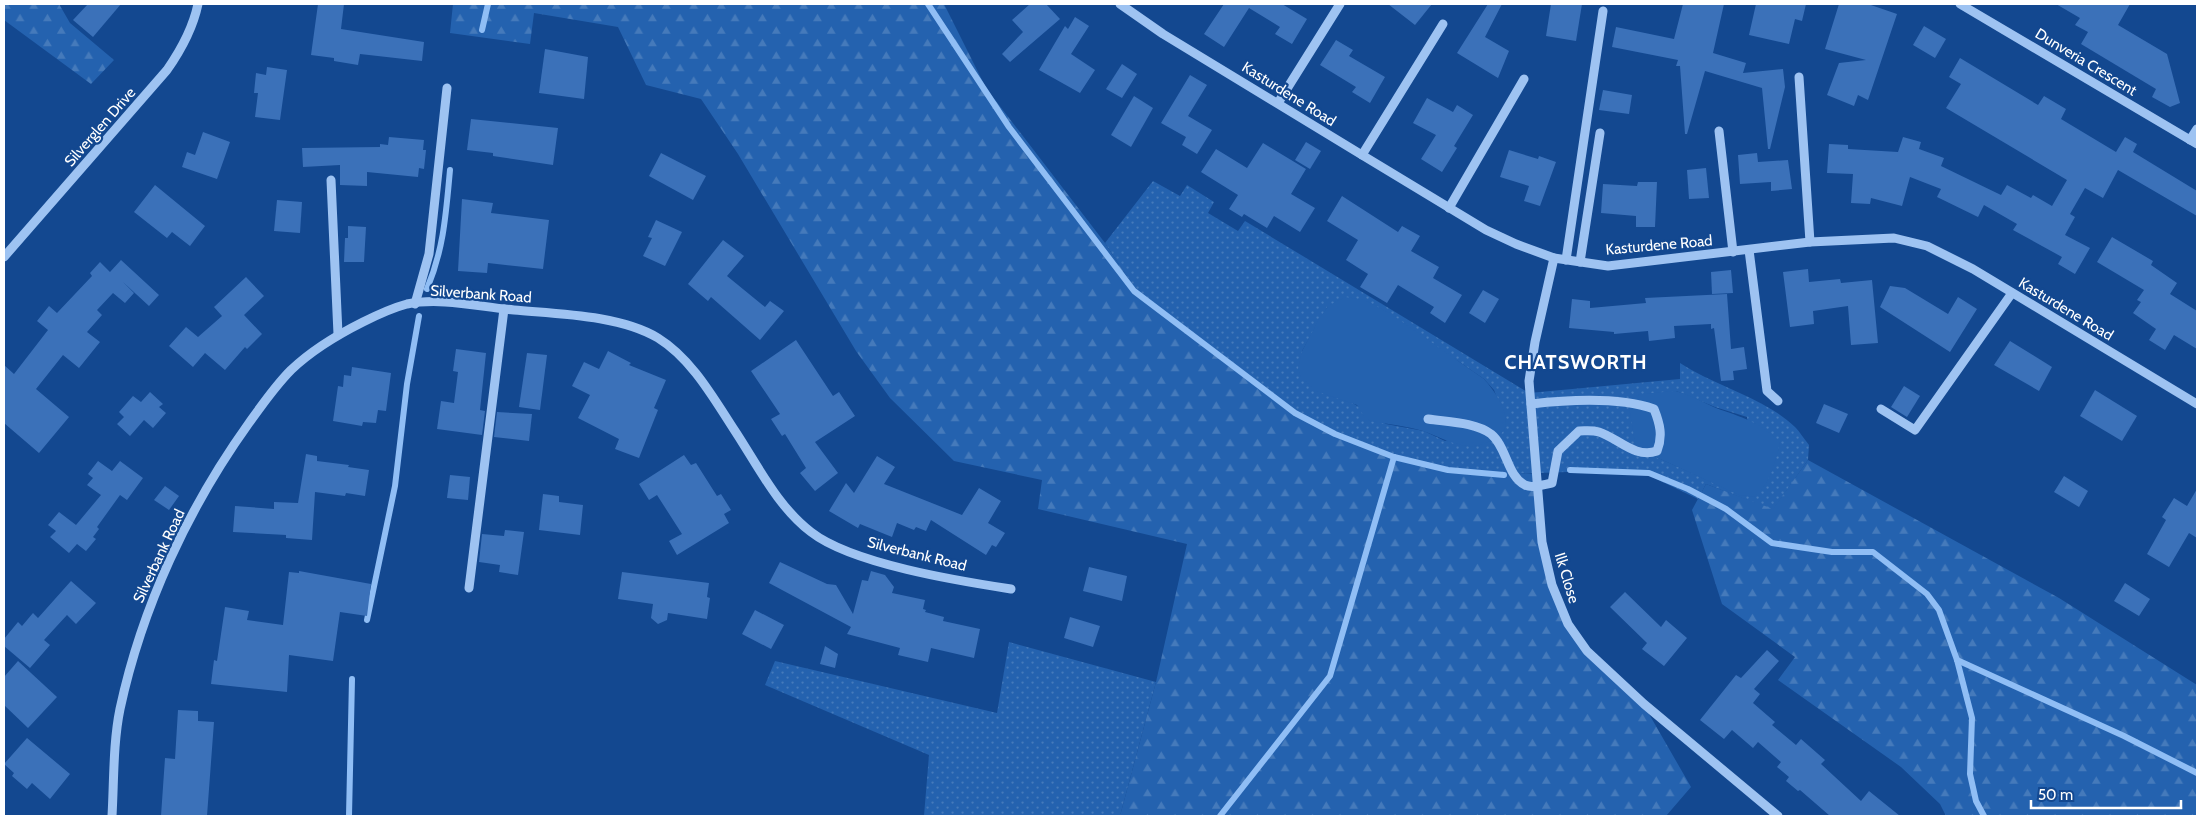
<svg xmlns="http://www.w3.org/2000/svg" width="2201" height="820" font-family="Cabin,sans-serif">
<defs>
<pattern id="grass-dots" width="8" height="8" patternUnits="userSpaceOnUse" patternTransform="scale(1.25)"><rect width="8" height="8" fill="#2462af"/><path d="M2 2h.1M6 6h.1" fill="none" stroke="#457abb" stroke-width="1.8" stroke-linecap="round"/></pattern>
<pattern id="forest-firs" width="22" height="20" patternUnits="userSpaceOnUse" patternTransform="scale(1.25)"><rect width="22" height="20" fill="#2462af"/><path d="M5 1l3.5 6h-7zM16 11l3.5 6h-7z" fill="#457abb"/></pattern>
</defs>
<rect width="100%" height="100%" fill="#134890"/>
<!-- grass -->
<g fill="url(#grass-dots)" fill-rule="evenodd">
<path d="M1153,181L1180,196L1187,185L1214,202L1208,213L1238,231L1245,221L1529,393L1680,379V363C1715,386 1765,398 1795,427C1800,432 1804,439 1809,445L1808,460L1773,510L1706,484L1698,499L1648,475L1567,472L1505,474L1448,469L1394,455L1338,433L1296,412L1135,289L1105,243ZM1328,306L1458,361L1484,379L1494,390L1505,420L1445,441L1424,431L1386,424L1351,402L1302,351ZM1676,391L1715,407L1747,417L1754,496L1739,494L1636,448Z"/>
<path d="M1009,642L1156,682L1120,816H924L929,755L765,685L775,661L997,713Z"/>
</g>
<!-- forest -->
<g fill="url(#forest-firs)">
<path d="M4,4H59L70,23L114,60L91,84L4,20Z"/>
<path d="M453,4H944L986,88L1105,243L1135,289L1296,412L1338,433L1394,455L1448,469L1535,474L1539,541L1565,623L1645,707L1691,787L1666,816H1120L1156,682L1187,544L1038,509L1042,480L954,461L890,398L856,351L738,154L701,99L646,85L618,27L534,13L530,44L450,33Z"/>
<path d="M1808,460L2059,598L2197,685V816H1946L1940,804L1901,767L1778,680L1795,657L1722,604L1692,510L1706,484L1773,509Z"/>
</g>
<!-- pitch -->
<g fill="#2462af">
<path d="M1345,297L1365,300L1391,314L1484,379C1494,390 1509,411 1505,427C1503,433 1498,437 1492,440C1468,455 1446,439 1423,431C1406,426 1388,424 1370,421L1365,418L1357,405L1316,391L1301,377L1298,369L1302,351L1319,319L1328,306Z"/>
<path d="M1676,391C1690,395 1703,402 1716,408C1741,417 1761,422 1780,443C1775,462 1770,485 1754,497L1739,495L1636,448L1628,401L1640,394Z"/>
</g>
<g fill="none" stroke-linecap="round" stroke-linejoin="round">
<!-- stream -->
<g stroke="#90bef5" stroke-width="6">
<path d="M928,4L1009,127L1134,291L1295,413L1335,434L1394,457L1448,470L1504,475"/>
<path d="M482,30L488,4"/>
<path d="M427,289C444,248 446,213 450,170"/>
<path d="M1570,470L1649,473L1688,489L1726,509L1772,543L1832,552H1873L1927,594L1939,610L1957,660L1972,718L1970,774L1976,801L1984,816"/>
<path d="M367,620L395,486L407,384L419,316"/>
<path d="M1957,660L2124,736L2197,773"/>
<path d="M349,816L352,679"/>
<path d="M1220,816L1330,676L1394,457"/>
</g>
</g>
<!-- building -->
<g fill="#3b71b9">
<path d="M88,4H121L93,37L73,20Z"/>
<path d="M318,4H344L341,29L424,42L422,61L360,54L358,65L334,61V58L311,55Z"/>
<path d="M1030,4H1046L1060,19L1010,62L1002,54L1023,32L1012,20Z"/>
<path d="M1224,4H1282L1307,19L1292,44L1275,34L1280,27L1249,8L1224,47L1204,34Z"/>
<path d="M1388,4H1432L1415,25Z"/>
<path d="M1488,4H1502L1485,37L1509,51L1498,78L1457,53Z"/>
<path d="M1551,4H1582L1576,41L1546,36Z"/>
<path d="M1683,4H1724L1713,53L1746,63L1743,73L1783,69L1785,87L1770,149H1768L1762,88L1705,71L1687,134H1685L1680,66H1676L1678,60L1612,47L1616,27L1674,39Z"/>
<path d="M1756,4H1806L1802,21L1795,19L1789,44L1749,35Z"/>
<path d="M1839,4H1868L1897,14L1868,100L1858,95L1854,106L1827,95L1839,63L1866,60L1825,49Z"/>
<path d="M2056,4H2130L2118,25L2167,54L2180,103L2170,107L2152,97L2156,89L2081,44L2088,32L2075,25L2080,18Z"/>
<path d="M1075,17L1089,26L1071,54L1095,70L1080,93L1039,70L1065,26L1068,29Z"/>
<path d="M1924,26L1946,39L1935,58L1913,45Z"/>
<path d="M1336,40L1353,50L1349,56L1385,77L1370,103L1352,92L1356,87L1320,65Z"/>
<path d="M545,49L588,57L584,99L539,93Z"/>
<path d="M1960,58L2038,105L2044,96L2066,109L2061,119L2116,152L2125,137L2137,144L2133,152L2197,191V216L2118,170L2103,198L2085,188L2070,214L2075,217L2065,235L2090,248L2075,274L2058,264L2062,257L2013,230L2017,224L1984,205L1978,217L1937,197L1941,189L1910,177L1902,206L1871,198L1870,204L1851,203L1853,174L1827,173L1829,144L1848,145V149L1898,152L1903,137L1921,142L1919,149L1944,158L1941,166L2001,195L2007,185L2031,198L2033,195L2052,206L2067,180L1946,108L1961,84L1949,77Z"/>
<path d="M1122,64L1137,74L1122,98L1106,89Z"/>
<path d="M267,67L287,70L280,120L255,117L258,93H254L256,73L266,75Z"/>
<path d="M1190,75L1207,85L1188,116L1212,130L1197,154L1182,145L1186,137L1161,123Z"/>
<path d="M1603,90L1632,95L1629,114L1599,110Z"/>
<path d="M1134,96L1153,108L1131,147L1111,135Z"/>
<path d="M1427,98L1453,112L1457,105L1473,115L1454,146L1457,148L1442,172L1421,159L1436,135L1413,123Z"/>
<path d="M471,119L558,128L553,165L493,156V153L467,150Z"/>
<path d="M203,132L230,142L217,179L182,167L187,152L195,155Z"/>
<path d="M389,137L424,140L423,150H426L424,169L419,168L418,177L367,172V186L340,185V165L303,167L302,148L380,147V144L388,145Z"/>
<path d="M1306,142L1321,151L1310,169L1295,160Z"/>
<path d="M1263,143L1306,169L1291,194L1315,208L1300,232L1274,216L1267,228L1244,214L1242,217L1229,209L1238,195L1201,172L1216,149L1247,168Z"/>
<path d="M1509,150L1538,159L1539,156L1556,162L1540,206L1524,201L1529,186L1500,177Z"/>
<path d="M661,153L706,176L693,200L649,176Z"/>
<path d="M1757,153L1758,162L1788,160L1792,189L1771,191V182L1740,184L1738,155Z"/>
<path d="M1706,168L1709,198L1689,199L1687,170Z"/>
<path d="M1638,182H1657L1655,227H1636V216L1601,213L1603,184L1637,186Z"/>
<path d="M155,185L205,226L190,246L172,232L167,238L134,212Z"/>
<path d="M1342,196L1398,232L1402,226L1420,236L1411,251L1439,267L1433,278L1462,295L1445,323L1430,313L1434,307L1398,285L1387,303L1360,287L1368,274L1346,260L1358,240L1327,221Z"/>
<path d="M462,199L493,203L491,213L549,220L543,269L488,263L487,273L458,271Z"/>
<path d="M277,200L302,202L300,233L274,231Z"/>
<path d="M656,220L682,232L665,266L643,256L652,238L648,237Z"/>
<path d="M348,226L366,227L364,262H344L345,238H348Z"/>
<path d="M2112,237L2153,261L2151,265L2177,283L2170,294L2197,311V349L2174,335L2165,350L2149,340L2156,329L2133,313L2141,302L2137,300L2144,290L2097,262Z"/>
<path d="M723,240L744,256L727,276L765,307L770,301L784,311L760,340L711,297L708,301L688,284Z"/>
<path d="M121,260L159,295L149,306L123,282L134,293L125,303L113,293L97,310L102,315L87,332L100,342L79,368L63,355L36,389L69,417L39,453L4,423V365L14,374L48,330L37,321L49,306L57,313L92,276L90,273L100,262L110,272Z"/>
<path d="M1808,269L1809,282L1840,279L1841,283L1872,280L1878,343L1851,345L1848,306L1813,311L1814,324L1790,327L1783,272Z"/>
<path d="M1731,270L1733,293L1712,294L1711,272Z"/>
<path d="M246,277L264,296L244,315L262,334L247,349L245,347L225,370L205,353L193,367L169,346L186,327L198,337L222,316L214,307Z"/>
<path d="M1890,286L1905,288L1948,314L1958,297L1977,309L1950,352L1880,307Z"/>
<path d="M1483,290L1499,299L1485,323L1469,313Z"/>
<path d="M1727,294L1731,349L1744,347L1747,369L1733,371L1734,380L1721,381L1714,328L1711,329V324L1674,326L1675,338L1649,341L1648,331L1614,334V332L1569,328L1572,299L1590,301V308L1646,303L1645,298Z"/>
<path d="M796,340L833,396L839,392L855,416L815,442L838,473L815,491L800,473L806,468L785,434L782,436L771,419L780,414L751,371Z"/>
<path d="M2010,341L2052,367L2039,391L1994,365Z"/>
<path d="M456,349L486,353L480,410L485,411L482,435L437,429L441,401L454,403L458,372L453,371Z"/>
<path d="M608,351L631,363L629,365L666,380L654,408L658,410L639,458L615,449L619,439L578,418L590,395L572,386L584,362L599,369Z"/>
<path d="M527,353L547,355L540,410L519,407Z"/>
<path d="M352,367L391,373L386,411L378,410L376,423L363,422L362,426L333,421L338,386L343,387L344,375L351,376Z"/>
<path d="M1904,386L1920,396L1907,417L1891,407Z"/>
<path d="M2095,390L2137,416L2122,441L2080,416Z"/>
<path d="M150,392L163,404L159,407L166,413L153,428L144,420L130,436L117,424L124,417L119,412L133,396L141,402Z"/>
<path d="M1824,404L1848,414L1839,433L1816,423Z"/>
<path d="M497,412L532,414L529,441L494,437Z"/>
<path d="M306,454L317,456V461L349,465L348,467L369,470L365,496L346,493L345,496L315,492L312,540L286,538V535L233,532L235,506L274,509V502L298,503Z"/>
<path d="M684,455L691,465L696,463L717,496L721,494L731,510L724,514L729,523L677,555L669,541L682,534L657,495L649,500L639,484Z"/>
<path d="M877,456L895,467L884,484L962,515L979,488L1001,501L988,523L1005,533L996,547L992,545L986,555L931,520L926,531L916,527L914,530L897,523L892,537L860,524L858,528L829,511L846,483L854,493Z"/>
<path d="M98,461L112,471L120,461L143,478L127,500L120,495L97,527L99,529L93,537L96,539L86,551L77,544L69,553L50,537L56,531L48,525L59,512L76,525L101,495L87,485L93,478L88,474Z"/>
<path d="M450,475L470,477L468,500L447,498Z"/>
<path d="M2064,476L2088,491L2079,507L2054,492Z"/>
<path d="M165,486L179,496L169,510L154,500Z"/>
<path d="M2197,489V538L2189,533L2169,567L2147,554L2166,520L2162,517L2174,498L2187,506Z"/>
<path d="M543,494L559,496V502L583,505L580,535L539,530Z"/>
<path d="M505,530L524,532L518,575L499,572L500,565L479,562L482,534L504,536Z"/>
<path d="M780,562L827,584L836,585L853,614L862,580L868,581L871,571L885,575L894,587L892,593L925,600L923,609L926,610L925,612L944,617L943,621L980,629L974,658L931,648L928,662L898,655L900,648L847,634L851,627L769,583Z"/>
<path d="M1089,567L1127,576L1122,601L1083,591Z"/>
<path d="M299,571L371,584L367,616L340,612L333,661L289,655L287,692L211,684L214,660L217,661L225,607L249,611L247,620L283,625L289,572L299,573Z"/>
<path d="M622,572L709,583L707,597L710,598L707,619L668,613L667,620L658,624L651,618L653,604L618,599Z"/>
<path d="M71,581L96,603L76,624L67,615L44,640L50,645L30,668L4,646V639L18,622L22,626L33,613L38,618Z"/>
<path d="M2125,583L2150,599L2139,616L2114,601Z"/>
<path d="M1625,592L1661,627L1666,620L1687,638L1664,666L1642,649L1647,643L1610,607Z"/>
<path d="M755,610L784,625L771,649L742,634Z"/>
<path d="M1070,617L1100,626L1093,647L1064,638Z"/>
<path d="M825,646L838,654L835,668L820,664Z"/>
<path d="M1767,650L1779,661L1754,689L1760,694L1753,703L1775,722L1772,725L1796,745L1801,739L1825,760L1821,764L1861,801L1869,791L1900,816H1830L1800,790L1798,791L1786,781L1789,777L1777,767L1781,762L1758,742L1753,748L1732,730L1724,739L1700,720L1736,675L1741,678Z"/>
<path d="M18,661L57,697L28,728L4,705V677Z"/>
<path d="M178,710L198,711V721L214,722L207,816H161L165,758L175,759Z"/>
<path d="M27,738L70,774L50,799L32,783L27,789L12,776L14,773L4,764Z"/>
</g>
<g fill="none" stroke-linecap="round" stroke-linejoin="round">
<!-- minor -->
<g stroke="#9ec3f2" stroke-width="9">
<path d="M1120,4L1163,34L1362,155L1486,230L1516,244L1554,258L1608,266L1810,242L1894,238L1927,246L1973,269L2197,404"/>
<path d="M1960,4L2197,144"/>
<path d="M1799,77L1810,242"/>
<path d="M1278,103L1340,4"/>
<path d="M1719,131L1733,252"/>
<path d="M2190,140L2197,129"/>
<path d="M1362,155L1443,24"/>
<path d="M331,180L338,334"/>
<path d="M1449,208L1524,79"/>
<path d="M1749,250L1767,391L1778,401"/>
<path d="M4,257L167,70C181,50 193,28 198,4"/>
<path d="M1554,258L1535,342L1529,381L1542,542L1552,585L1568,624L1587,651L1644,704L1778,816"/>
<path d="M1566,260L1603,11"/>
<path d="M1580,262L1600,133"/>
<path d="M415,304L429,254L447,88"/>
<path d="M1881,409L1915,430L2012,293"/>
<path d="M1428,419C1447,422 1475,422 1491,434C1507,447 1507,476 1525,485C1532,489 1545,484 1552,483L1558,451L1579,431C1586,431 1592,430 1599,432C1618,438 1635,459 1657,451C1663,436 1660,424 1654,409C1620,397 1566,400 1531,404"/>
<path d="M469,588L504,309"/>
<path d="M112,816C114,781 113,743 120,709C142,607 188,508 249,423C262,405 275,386 291,370C312,350 337,335 363,322C377,315 392,308 407,304C441,297 480,307 514,310C558,314 620,315 658,338C692,359 714,399 735,431C758,466 778,507 811,532C852,564 959,581 1011,589"/>
</g>
</g>
<g text-anchor="middle" stroke-width="4.5" stroke-linejoin="round" paint-order="stroke">
<!-- street labels -->
<g font-size="15" fill="#fff" stroke="#134890">
<text transform="translate(2086 62) rotate(31)" y="5">Dunveria Crescent</text>
<text transform="translate(1289 94) rotate(32)" y="5">Kasturdene Road</text>
<text transform="translate(100 127) rotate(-49)" y="5">Silverglen Drive</text>
<text transform="translate(1659 245) rotate(-5)" y="5">Kasturdene Road</text>
<text transform="translate(481 294) rotate(4)" y="5">Silverbank Road</text>
<text transform="translate(2066 309) rotate(31)" y="5">Kasturdene Road</text>
<text transform="translate(917 554) rotate(14)" y="5">Silverbank Road</text>
<text transform="translate(159 556) rotate(-65)" y="5">Silverbank Road</text>
<text transform="translate(1567 578) rotate(73)" y="5">Ilk Close</text>
</g>
<!-- district labels -->
<g font-size="20" font-weight="bold" letter-spacing="1" fill="#fff" stroke="#134890">
<text x="1576" y="369">CHATSWORTH</text>
</g>
</g>
<!-- border -->
<rect width="2201" height="820" fill="none" stroke="#ffffff" stroke-width="10"/>
<!-- scale -->
<path d="M2031 800v8h150v-8" fill="none" stroke="#ffffff" stroke-width="2.5"/>
<text x="2038" y="800" font-size="15" fill="#ffffff" stroke="#134890" stroke-width="4" paint-order="stroke">50 m</text>
</svg>
